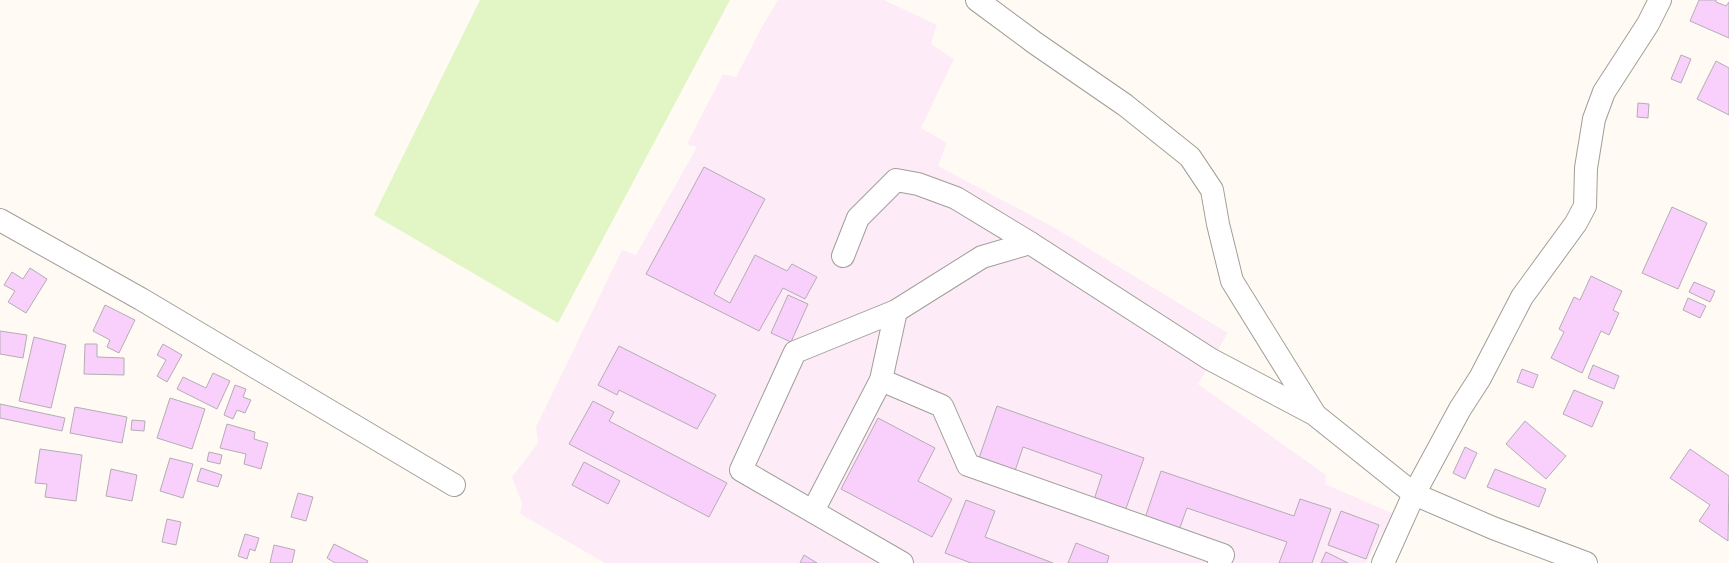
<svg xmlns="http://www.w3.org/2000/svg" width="1729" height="563" font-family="'Work Sans',sans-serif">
<rect width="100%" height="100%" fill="#fffbf4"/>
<!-- education -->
<path fill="#fdecf7" d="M778,0H884L937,25L931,44L954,59L921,128L947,143L938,166L1055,228L1228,333L1198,384L1326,475L1325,484L1394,514L1366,563H605L520,514L522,503L512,477L538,443L536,427L622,250L636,255L697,147L687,144L723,74L736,77L762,27Z"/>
<!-- green -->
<path fill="#e2f5c4" d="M480,0H730L558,323L374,215Z"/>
<!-- building -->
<g fill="#f9d0fc" stroke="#b3adb3">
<path d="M1699,0H1716V2L1726,6L1729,2V38L1690,21Z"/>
<path d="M1681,55L1691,59L1681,83L1671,79Z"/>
<path d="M1716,61L1729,68V115L1697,99Z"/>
<path d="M1638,103L1649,104L1648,118L1637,117Z"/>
<path d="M704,167L765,199L714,294L730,303L755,255L787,271L792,264L817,277L805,299L783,288L759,331L646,274Z"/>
<path d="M1672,207L1707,223L1678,289L1642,273Z"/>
<path d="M30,268L47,279L26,313L8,302L15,291L4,285L12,272L23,279Z"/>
<path d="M1591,276L1622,291L1613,310L1619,313L1609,335L1601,331L1582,373L1551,358L1564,332L1559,329L1574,297L1580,300Z"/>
<path d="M1694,282L1715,291L1710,302L1689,292Z"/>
<path d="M788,295L808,304L791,342L771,333Z"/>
<path d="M1688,298L1706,306L1700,318L1683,310Z"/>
<path d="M105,305L135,320L119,353L107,347L110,340L93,331Z"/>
<path d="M0,331L27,335L23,358L0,354Z"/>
<path d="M34,337L66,345L51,408L19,401Z"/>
<path d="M85,344H97V357L124,358V375L84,374Z"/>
<path d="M163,344L182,355L167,382L157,376L166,360L157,355Z"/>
<path d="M619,346L716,395L697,429L619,390L617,395L598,385Z"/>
<path d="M1593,365L1619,376L1614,389L1588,378Z"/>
<path d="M1522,369L1538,375L1533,388L1517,382Z"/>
<path d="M213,373L230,381L217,409L177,389L183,377L206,388Z"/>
<path d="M235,385L246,389L243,397L251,400L245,413L237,410L233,419L224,415Z"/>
<path d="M1574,390L1603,402L1592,427L1563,414Z"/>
<path d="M170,398L205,409L192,449L157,438Z"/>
<path d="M593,401L614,412L609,421L727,483L709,517L569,444Z"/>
<path d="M0,404L65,418L62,431L0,418Z"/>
<path d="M997,406L1144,458L1124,514L1093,503L1102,475L1023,447L1014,474L978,461Z"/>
<path d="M75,407L127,417L122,443L70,433Z"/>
<path d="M878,418L935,448L918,481L952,499L932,537L841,489Z"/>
<path d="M132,420L145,421L144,431L131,430Z"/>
<path d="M1525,421L1566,456L1546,479L1506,444Z"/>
<path d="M227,424L255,432L254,439L268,443L261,469L244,464L246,454L220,448Z"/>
<path d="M1465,447L1477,453L1465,479L1453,473Z"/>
<path d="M40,449L82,455L76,501L45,497L47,484L35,483Z"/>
<path d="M1690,449L1729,476L1728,541L1699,521L1710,505L1670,478Z"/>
<path d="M209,452L222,455L220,464L207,461Z"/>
<path d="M170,458L193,464L183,498L160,491Z"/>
<path d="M584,462L620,481L608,504L572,485Z"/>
<path d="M201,468L222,475L218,487L197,481Z"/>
<path d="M111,469L137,475L132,501L106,496Z"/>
<path d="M1495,469L1546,489L1539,507L1487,487Z"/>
<path d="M1161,471L1294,516L1300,499L1331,509L1312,563H1279L1287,542L1187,508L1178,533L1144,521Z"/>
<path d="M298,493L313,497L306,521L291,517Z"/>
<path d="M966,500L995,511L985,537L1053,563H971L945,553Z"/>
<path d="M1341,511L1379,525L1366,559L1328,545Z"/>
<path d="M167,519L181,522L176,545L162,542Z"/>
<path d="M245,534L259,538L255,551L250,549L247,559L238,556Z"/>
<path d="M1076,543L1109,556L1107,563H1068Z"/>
<path d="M334,544L368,561L367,563H335L327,558Z"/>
<path d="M274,545L295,550L292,563H270Z"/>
<path d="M1326,552L1348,563H1321Z"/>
<path d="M804,555L817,563H800Z"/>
</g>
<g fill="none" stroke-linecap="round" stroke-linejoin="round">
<defs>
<g id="minor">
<path d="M977,0L1035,43L1125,105L1190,157L1212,190L1218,224L1232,281L1314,413"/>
<path d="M0,220L141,299L454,485"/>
<path d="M843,256L858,218L896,180L918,184L956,198L1030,243L1210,359L1314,414L1414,494L1493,528L1586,563"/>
<path d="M896,311L881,380L942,406L968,465L1223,555L1219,563"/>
<path d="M813,511L881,380"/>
<path d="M902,563L741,470L795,352L896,311L982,257L1030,243"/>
<path d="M1383,563L1414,494L1460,409L1480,378L1522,297L1576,223L1585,206L1586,168L1594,119L1604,92L1648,24L1660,0"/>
</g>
</defs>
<!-- minor casing -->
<use href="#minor" stroke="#a19e97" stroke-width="24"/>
<!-- minor -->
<use href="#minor" stroke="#fff" stroke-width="22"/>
</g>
</svg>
